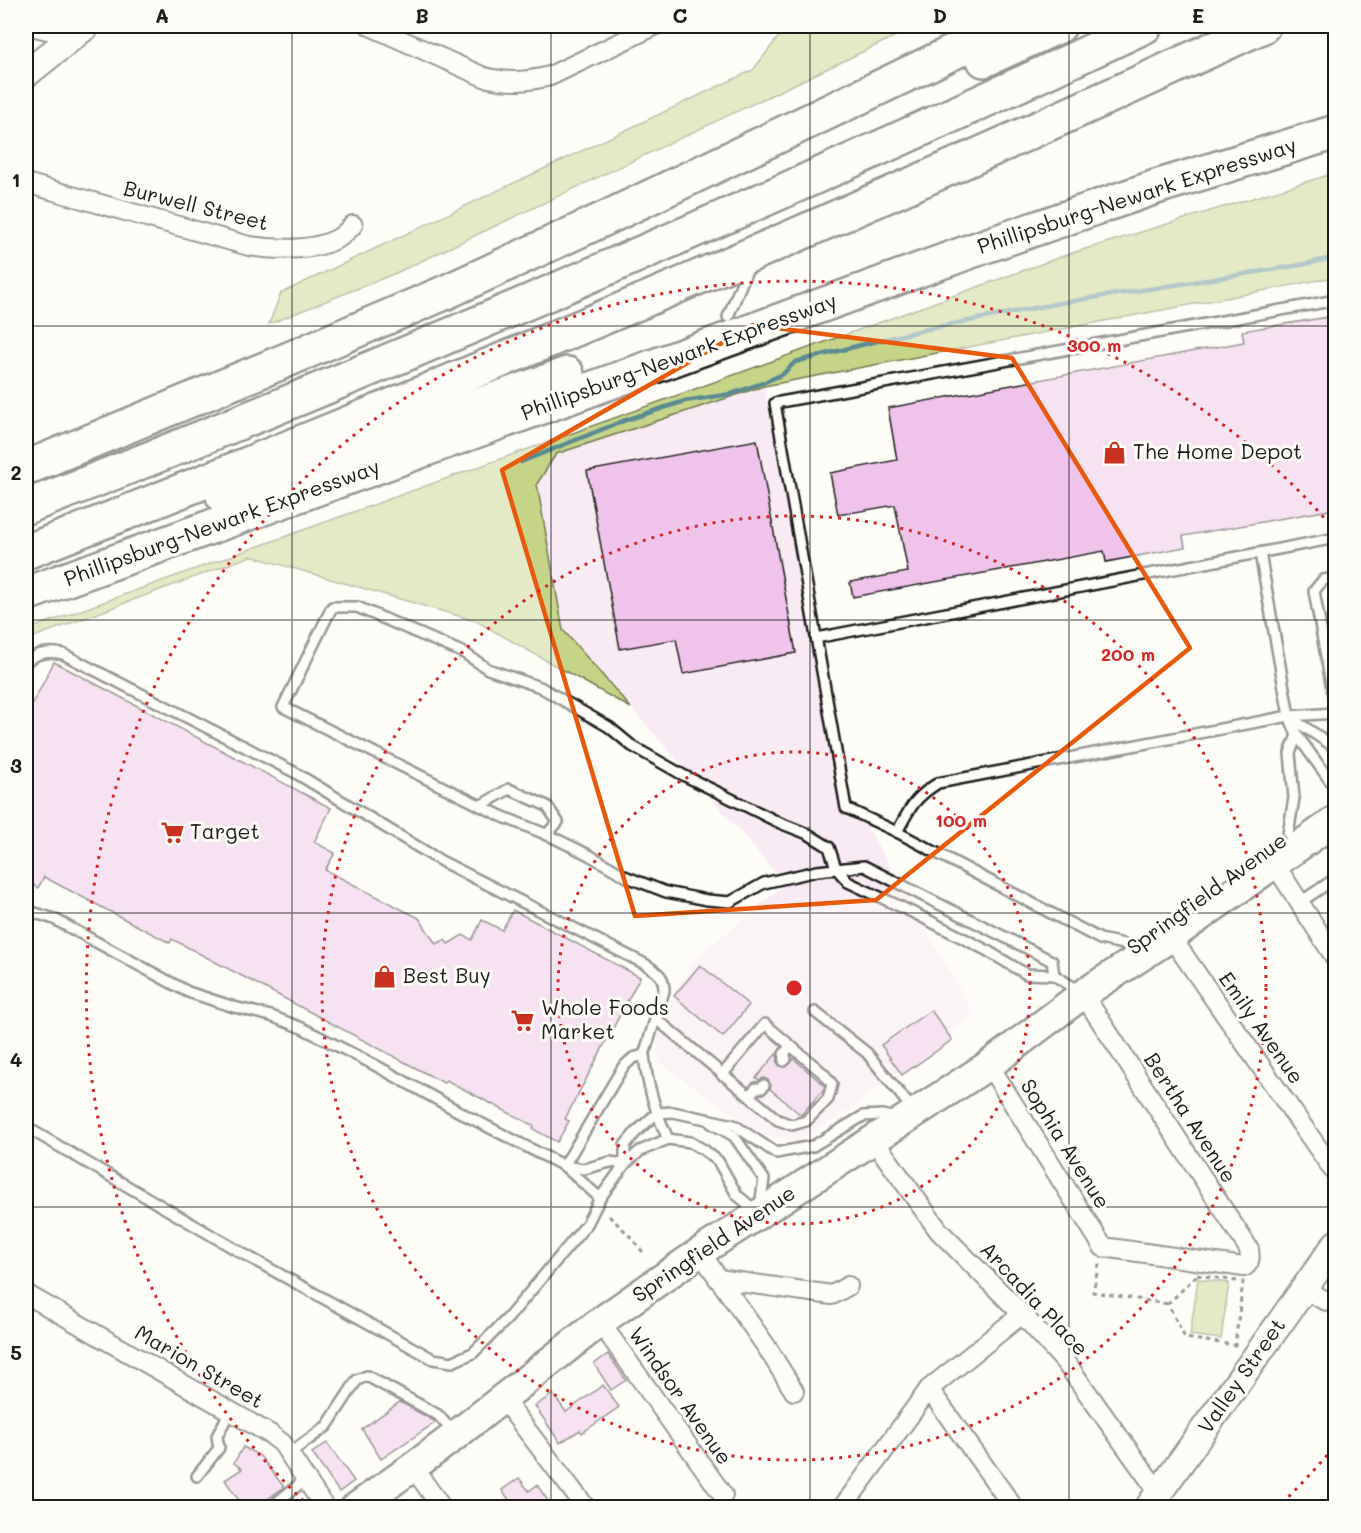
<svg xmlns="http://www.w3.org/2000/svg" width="1361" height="1533" font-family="Mali,sans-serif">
<rect width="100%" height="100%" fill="#fdfcf7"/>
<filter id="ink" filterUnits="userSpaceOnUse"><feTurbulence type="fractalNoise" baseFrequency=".0167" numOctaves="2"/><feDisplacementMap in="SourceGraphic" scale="12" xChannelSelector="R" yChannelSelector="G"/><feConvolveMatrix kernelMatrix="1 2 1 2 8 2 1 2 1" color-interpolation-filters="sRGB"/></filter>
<g filter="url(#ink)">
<!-- built -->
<path fill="#f9ebf3" d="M764,386L837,775L974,1013L851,1109L801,1140L765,1136L658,1062L657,1037L679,984L698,956L786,884L563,630L537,484L556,454Z"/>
<!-- green -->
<g fill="#c6d488" stroke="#717852" stroke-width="1.5">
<path d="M787,26H917L396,273L269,324L281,293L753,70Z"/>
<path d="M1335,173V277L764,386L556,454L537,484L563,630L631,708L476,621L251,556L26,640V630L1069,254Z"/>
<path d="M1198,1279L1229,1283L1221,1339L1190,1335Z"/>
</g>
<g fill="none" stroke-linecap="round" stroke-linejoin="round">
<!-- stream -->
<path stroke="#5a8a92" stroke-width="4.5" d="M521,462L623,421L685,401L731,394L765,382L783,374L795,362L865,344L923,330L1060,303L1301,265L1336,257"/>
</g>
<!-- building -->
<g fill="#f0c4ea" stroke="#1c1c1c" stroke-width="1.5">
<path d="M1335,316V509L1183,536L1185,547L1106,562L1104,551L853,597L850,582L908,572L895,505L838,515L830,473L897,460L888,408L1244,342L1242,331Z"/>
<path d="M757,440L796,653L683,674L676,639L620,649L587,471Z"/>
<path d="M54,662L331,808L314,842L335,853L325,870L419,918L436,944L445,940L448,944L463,935L472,940L482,920L502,930L513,910L640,977L565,1119L569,1121L557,1142L533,1129L534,1126L446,1080L444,1083L172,939L170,943L44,877L38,888L26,881V716Z"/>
<path d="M700,965L749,1005L723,1037L674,996Z"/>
<path d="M931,1010L952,1040L902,1075L881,1045Z"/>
<path d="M776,1054L778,1058L777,1062L780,1066L786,1067L794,1059L825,1086L824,1089L801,1115L770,1089L771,1085L768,1080L764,1078L759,1080L756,1078Z"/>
<path d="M608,1354L626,1380L611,1390L594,1364Z"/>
<path d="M603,1385L619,1407L582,1433L580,1430L560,1443L535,1406L553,1394L566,1412Z"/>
<path d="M400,1402L436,1422L381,1459L362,1429Z"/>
<path d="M327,1443L354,1481L339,1492L312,1453Z"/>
<path d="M243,1447L260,1456L284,1487L255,1508H244L225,1480L242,1469L234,1463Z"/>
<path d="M519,1478L529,1491L537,1485L553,1508H515L502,1490Z"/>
</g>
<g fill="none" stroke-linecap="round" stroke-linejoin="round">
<defs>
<g id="lane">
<path d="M728,317L749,265"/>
<path d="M1260,553L1289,716L1297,735L1336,789"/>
<path d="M1336,578L1323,580L1314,591L1336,711"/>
<path d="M816,638L1336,538"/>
<path d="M26,662C37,652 49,651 63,654L294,772L441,861L645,964C658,973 664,975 664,991L644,1055C647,1085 656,1113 668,1139"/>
<path d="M1291,718L1336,748"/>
<path d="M480,806L509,789L547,806L558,822L546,835"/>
<path d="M897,832C910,808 914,798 938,783L1289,716L1336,713"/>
<path d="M1288,834L1294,798L1290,753L1297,735"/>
<path d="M1299,903L1336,878"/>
<path d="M26,910L54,919L188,992L234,1007L271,1016L302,1028L373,1064L467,1116L564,1166L600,1198"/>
<path d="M1133,946L1100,939L897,832L846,808L775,403L1336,300"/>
<path d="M1054,975L1052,961L864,866L817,871L764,883L730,902L707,900L666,892L627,877L589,855L548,835L501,816L283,707L332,607H357L464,653L488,669L540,687L609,727L632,746L683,775L780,823L808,834L829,847L836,868L848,882L918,915L986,950L1026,974L1054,975L1079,991"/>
<path d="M815,1012L867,1053L914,1111"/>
<path d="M655,1018L778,1120L792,1125L806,1121L828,1099L832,1084L824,1074L765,1024L722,1075"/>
<path d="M784,1061L786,1059L784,1054L790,1046"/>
<path d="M749,1096L756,1088H762L764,1085"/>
<path d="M711,1123L734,1136L764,1179L760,1206"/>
<path d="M26,1127L247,1256L433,1359L452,1362L473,1353L508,1318L587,1224L600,1198L625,1164L640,1151L668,1139L690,1142L704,1150L718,1161L737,1195L756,1211"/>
<path d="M625,1164V1145L636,1132L657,1113L673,1112L734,1125L776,1153L813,1146L863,1116L882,1115L895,1118"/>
<path d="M564,1166L623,1067L633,1058L644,1055"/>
<path d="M564,1166L584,1169L610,1162L625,1164"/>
<path d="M289,1454L327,1426L357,1380L367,1376L438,1415L454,1433"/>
<path d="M197,1476L219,1448L217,1436L230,1411"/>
<path d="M276,1508L277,1502L306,1479"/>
</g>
<g id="street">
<path d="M31,26L73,36"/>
<path d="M370,26L484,77C509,83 526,82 550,76L654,26"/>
<path d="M26,183L249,246C276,250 320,252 343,235C346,232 350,228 353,225"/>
<path d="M1274,863L1336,959"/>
<path d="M1171,937L1336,1174"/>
<path d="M989,1065L1103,1247L1244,1267C1251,1263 1250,1256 1249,1249L1083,994"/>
<path d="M873,1139L939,1231L1022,1314L1066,1363L1159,1493"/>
<path d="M700,1252L766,1346L794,1391"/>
<path d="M718,1279L832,1295L848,1286"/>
<path d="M1304,1289L1324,1300L1336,1304"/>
<path d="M26,1294L270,1434L282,1443L325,1508"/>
<path d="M600,1322L723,1495"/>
<path d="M929,1389L1014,1508"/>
<path d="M503,1399L586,1508"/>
<path d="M413,1467L442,1508"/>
<path d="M842,1508L929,1389L1022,1314"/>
</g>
<g id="secondary">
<path d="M26,74L86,26"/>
<path d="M1148,1508L1336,1244"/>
</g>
<path id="primary" d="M355,1508L413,1467L456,1435L600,1322L700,1252L989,1065L1083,994L1171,937L1336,820"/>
<g id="highway">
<path d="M984,60L1059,26"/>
<path d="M26,468L282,362L444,293L604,219L1008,26"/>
<path d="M223,496L567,374"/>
<path d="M26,507C218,433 408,354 598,272C781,193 964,111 1145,26"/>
<path d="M26,552C443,389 857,214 1263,26"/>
<path d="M26,594L988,245L1156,187L1336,132"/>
</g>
</defs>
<!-- lane casing -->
<use href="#lane" stroke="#1c1c1c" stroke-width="14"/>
<!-- street casing -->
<use href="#street" stroke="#1c1c1c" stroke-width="22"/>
<!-- secondary casing -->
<use href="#secondary" stroke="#1c1c1c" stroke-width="30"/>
<!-- primary casing -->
<use href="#primary" stroke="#1c1c1c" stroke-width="33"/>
<!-- highway casing -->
<use href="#highway" stroke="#1c1c1c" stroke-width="38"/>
<!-- path -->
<g stroke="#1c1c1c" stroke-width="3" stroke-dasharray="4.5 4.5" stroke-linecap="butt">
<path d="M609,1216L627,1233L643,1252"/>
<path d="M1099,1264L1093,1292L1168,1304"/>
<path d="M1197,1275L1243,1282L1235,1345L1185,1338L1168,1304Z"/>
</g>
<!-- lane -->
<use href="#lane" stroke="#fdfcf7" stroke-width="9"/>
<!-- street -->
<use href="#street" stroke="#fdfcf7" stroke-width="18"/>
<!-- secondary -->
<use href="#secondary" stroke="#fdfcf7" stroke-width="26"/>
<!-- primary -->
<use href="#primary" stroke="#fdfcf7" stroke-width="28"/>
<!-- highway -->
<use href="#highway" stroke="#fdfcf7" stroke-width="33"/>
</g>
</g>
<!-- marked area -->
<path d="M0 0H1361V1533H0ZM753,325L1012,358L1190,648L876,900L635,916L502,470Z" fill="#fdfcf7" fill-opacity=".55" fill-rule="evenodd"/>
<path fill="none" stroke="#e8590c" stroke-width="4.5" stroke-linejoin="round" d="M753,325L1012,358L1190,648L876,900L635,916L502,470Z"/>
<!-- grid -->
<path fill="none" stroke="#1c1c1c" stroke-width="1.5" stroke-opacity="0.55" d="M292,26V1508M551,26V1508M810,26V1508M1069,26V1508M26,326H1336M26,620H1336M26,913H1336M26,1207H1336"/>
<!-- distance rings -->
<g fill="none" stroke="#d62828" stroke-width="3" stroke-dasharray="3 6">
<circle cx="794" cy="988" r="236"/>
<circle cx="794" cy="988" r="472"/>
<path d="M1333 1448A709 709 0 0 1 1278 1507M310 1507A709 709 0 1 1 1333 528"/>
</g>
<!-- icons -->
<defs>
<symbol id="shop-bare" viewBox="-9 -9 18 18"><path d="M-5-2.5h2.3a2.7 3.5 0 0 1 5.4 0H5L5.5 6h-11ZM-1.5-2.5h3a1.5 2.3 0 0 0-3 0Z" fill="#c8321e" stroke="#fdfcf7" stroke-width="2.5" paint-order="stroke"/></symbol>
<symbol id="supermarket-bare" viewBox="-9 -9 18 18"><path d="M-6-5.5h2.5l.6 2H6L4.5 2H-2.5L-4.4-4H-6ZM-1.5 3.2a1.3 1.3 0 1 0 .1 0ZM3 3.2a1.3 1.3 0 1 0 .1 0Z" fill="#c8321e" stroke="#fdfcf7" stroke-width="2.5" paint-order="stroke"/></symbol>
</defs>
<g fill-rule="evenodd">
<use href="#shop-bare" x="1098" y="436" width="33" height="33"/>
<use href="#supermarket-bare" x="156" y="816" width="33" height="33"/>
<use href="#shop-bare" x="368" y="960" width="33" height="33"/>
<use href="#supermarket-bare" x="506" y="1004" width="33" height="33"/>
</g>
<g text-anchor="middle" stroke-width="6" stroke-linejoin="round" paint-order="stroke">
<!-- street labels -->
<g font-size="21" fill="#1c1c1c" stroke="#fdfcf7">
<text transform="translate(1137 196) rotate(-18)" y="7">Phillipsburg-Newark Expressway</text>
<text transform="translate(196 206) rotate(14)" y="7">Burwell Street</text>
<text transform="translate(679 357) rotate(-20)" y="7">Phillipsburg-Newark Expressway</text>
<text transform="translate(222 523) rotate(-20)" y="7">Phillipsburg-Newark Expressway</text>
<text transform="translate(1207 894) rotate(-36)" y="7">Springfield Avenue</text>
<text transform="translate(1261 1028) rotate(55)" y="7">Emily Avenue</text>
<text transform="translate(1190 1118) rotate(57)" y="7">Bertha Avenue</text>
<text transform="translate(1065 1144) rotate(58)" y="7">Sophia Avenue</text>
<text transform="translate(714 1244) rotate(-34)" y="7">Springfield Avenue</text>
<text transform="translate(1034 1299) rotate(47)" y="7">Arcadia Place</text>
<text transform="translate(199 1367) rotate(30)" y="7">Marion Street</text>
<text transform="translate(1242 1376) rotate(-55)" y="7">Valley Street</text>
<text transform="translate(680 1396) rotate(55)" y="7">Windsor Avenue</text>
</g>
<!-- poi labels -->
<g font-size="21" fill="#1c1c1c" stroke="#fdfcf7" text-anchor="start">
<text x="1133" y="459">The Home Depot</text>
<text x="190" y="839">Target</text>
<text x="403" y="983">Best Buy</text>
<text x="541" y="1015">Whole Foods<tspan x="541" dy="24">Market</tspan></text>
</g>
</g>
<circle cx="794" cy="988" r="9" fill="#d62828" stroke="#fdfcf7" stroke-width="3"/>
<g font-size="18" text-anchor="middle" font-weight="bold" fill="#d62828" stroke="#fdfcf7" stroke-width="6" stroke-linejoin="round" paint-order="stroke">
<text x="1094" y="352">300 m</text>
<text x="1128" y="661">200 m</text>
<text x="961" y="827">100 m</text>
</g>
<!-- margin -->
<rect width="1361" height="1533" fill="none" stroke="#fdfcf7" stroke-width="66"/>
<rect x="33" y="33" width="1295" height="1467" fill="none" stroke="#1c1c1c" stroke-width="2"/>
<g font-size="20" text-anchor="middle" font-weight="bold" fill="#1c1c1c">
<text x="162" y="23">A</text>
<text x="422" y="23">B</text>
<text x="680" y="23">C</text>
<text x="940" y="23">D</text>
<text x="1198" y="23">E</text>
<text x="16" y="187">1</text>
<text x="16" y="480">2</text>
<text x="16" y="773">3</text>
<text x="16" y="1067">4</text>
<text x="16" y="1360">5</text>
</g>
</svg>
